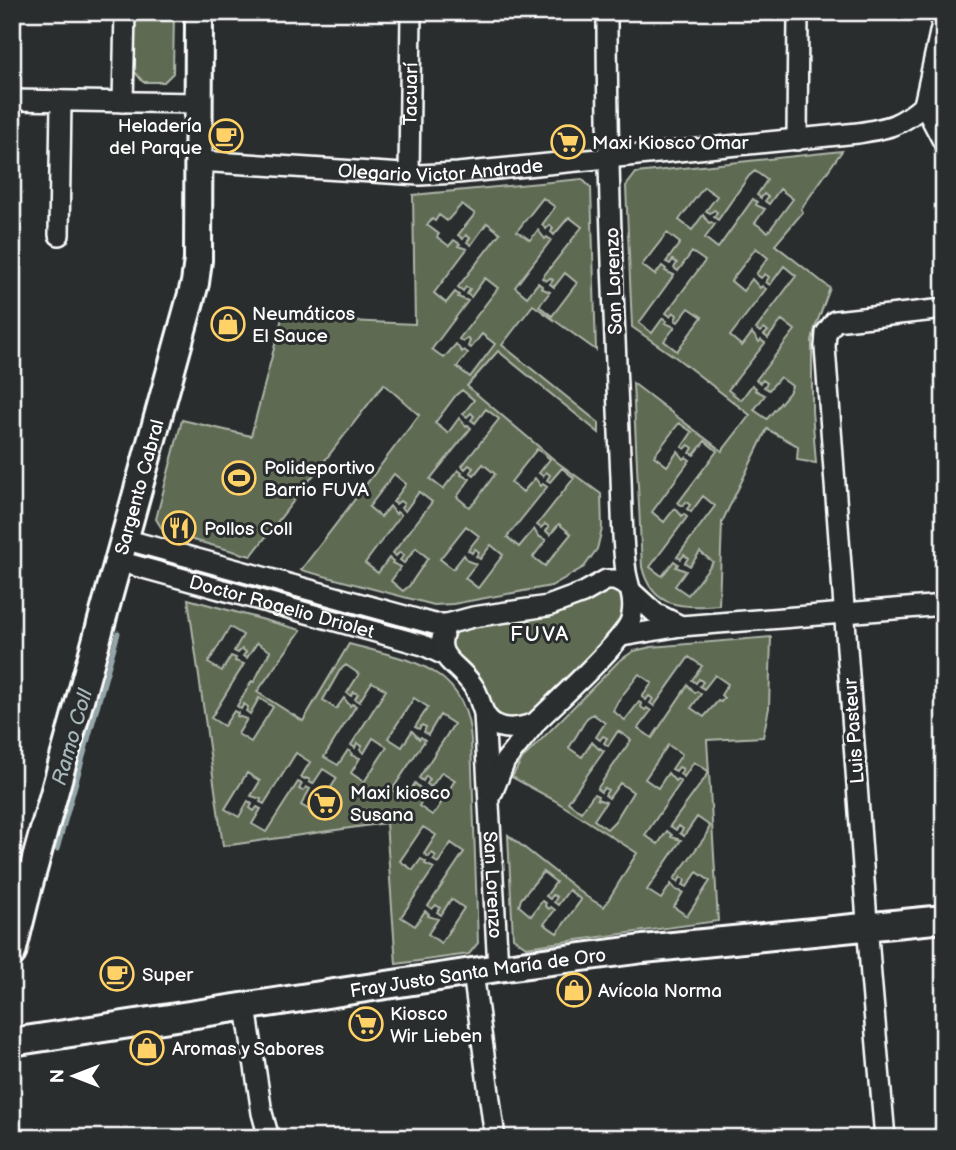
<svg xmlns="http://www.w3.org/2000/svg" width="956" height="1150" font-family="'Balsamiq Sans',sans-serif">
<rect width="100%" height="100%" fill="#2a2d2e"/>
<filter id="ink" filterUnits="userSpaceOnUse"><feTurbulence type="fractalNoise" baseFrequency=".0143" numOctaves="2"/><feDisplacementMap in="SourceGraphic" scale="14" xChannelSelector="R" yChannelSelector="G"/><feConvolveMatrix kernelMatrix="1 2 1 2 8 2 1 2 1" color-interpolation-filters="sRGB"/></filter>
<g filter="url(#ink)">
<!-- green -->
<g fill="#5e6b53" stroke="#aeb5a9" stroke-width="2" fill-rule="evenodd">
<path d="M135,12H174L173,73L164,82H143L134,71Z"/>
<path d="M842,151L801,209L803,212L775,245L830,288L815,328L812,341V411L816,463L797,460L798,446L767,429L722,522L719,605C683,608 652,609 642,567L633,383L722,451L750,415L678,359L632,327L626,186L636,173ZM755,171L767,180L757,195L761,198L764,194L768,197L765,201L769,204L780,189L793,199L768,232L755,223L765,209L756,205L757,202L753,199L718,248L705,238L715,224L711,222L709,223L703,215L692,230L679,220L704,187L717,196L706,211L710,213L714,210L717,212L714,217L718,220L749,176ZM667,233L680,243L666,262L670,264L673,260L677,263L674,268L678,271L692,252L705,261L666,313L670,316L673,312L677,315L675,320L678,322L689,308L702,317L677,351L664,341L675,327L665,323L667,321L663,318L652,333L639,323L674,275L665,271L666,269L662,266L655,275L642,265ZM756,248L768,258L756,274L761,278L765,274L769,277L766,282L770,285L784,266L796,276L756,329L760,332L764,328L768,331L764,335L768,338L782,320L795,330L756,380L760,383L763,380L767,383L764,387L769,390L780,377L792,386L789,393L767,419L754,410L765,395L755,390L756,388L752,385L741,400L728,390L765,343L761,340L759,342L752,333L742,346L730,336L766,289L762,286L760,288L752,279L743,291L731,281ZM679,423L692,432L682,447L685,449L689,445L693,448L690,453L694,455L705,441L717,451L678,503L683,506L686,502L690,505L687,509L691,512L703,496L715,506L677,557L681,559L684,555L688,558L685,563L690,566L700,552L713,562L688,595L675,586L686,571L676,567L678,564L674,561L662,576L650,567L687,517L684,514L682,516L675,508L664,522L652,512L690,460L686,457L684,459L678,451L667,466L654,456Z"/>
<path d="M582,179L591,188L596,350L533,305L502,345L599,423V433L498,351L467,386L557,462L601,494L602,529L597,549L584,567L551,586L453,604L434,605L301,570L419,415L384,384L251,556L164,532L156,519L182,420L251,436L282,318L415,324L413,195ZM543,198L555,207L542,225L546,229L550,225L553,228L551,232L554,235L569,217L582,227L542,278L546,281L550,278L553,280L550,284L554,287L565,273L577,283L552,316L539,306L550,292L541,288L542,286L538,283L527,297L515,287L551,240L547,237L545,239L538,230L530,240L517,231ZM462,204L475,214L458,235L463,239L466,235L470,238L467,242L471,245L487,223L500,233L458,287L463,291L466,287L470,289L467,294L471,297L485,278L498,288L459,339L463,342L467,338L470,341L468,346L471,348L482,334L495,344L470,377L457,367L468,353L464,350L462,352L456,344L444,358L432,349L468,301L458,297L459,295L455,292L446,303L434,293L467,249L458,246L460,244L454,240L449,246L437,237L439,234L427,225L432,219L435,221L439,215L447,221ZM462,390L474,400L463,414L467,417L471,413L474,416L471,420L475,423L486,409L499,419L462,466L465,469L469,465L473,468L470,472L474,475L483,464L495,474L475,502L469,507L457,497L470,479L461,475L462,473L458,470L443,489L430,479L471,428L468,425L466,426L459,418L448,433L435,423L456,395ZM537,449L550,459L539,473L543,476L546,472L550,475L547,480L550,482L562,468L574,478L537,525L541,528L545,524L549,527L546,531L550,535L559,524L571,534L545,566L533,557L546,540L538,536L534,529L519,547L507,537L547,487L543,484L541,486L535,478L523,492L511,482ZM394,474L406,484L393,502L396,504L400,501L404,504L401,508L405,511L419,492L432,502L393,553L396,556L400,552L404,555L400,560L404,563L416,548L428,558L409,586L403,591L391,581L401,567L392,563L393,561L389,558L378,573L365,563L401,515L397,512L396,514L390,506L381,517L369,507ZM466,526L479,536L468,550L472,553L475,549L479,552L476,556L480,559L491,545L503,555L478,588L465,578L476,564L468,561L464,555L453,569L440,559Z"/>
<path d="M615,587L625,597L622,625L531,716L520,723L497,717L452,651L451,639L457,631L593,596Z"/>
<path d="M188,599L301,630L257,692L303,721L349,644C408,660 466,665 471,740L478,943L469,954L396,964L386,823L223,846ZM230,627L243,635L234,651L238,653L242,649L246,652L243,656L247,658L257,643L270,651L254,682L252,681L237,706L241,709L244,704L248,707L246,711L250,714L259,698L273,707L251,742L238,734L247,719L237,716L238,713L234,711L224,726L211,718L244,664L235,661L236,658L231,656L222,671L208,663ZM346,665L359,674L347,693L351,696L353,692L358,694L355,699L359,702L372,682L386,690L351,745L355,748L357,743L362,746L360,750L364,753L373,738L387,747L364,782L351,773L360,758L351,755L352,753L348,750L338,765L324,757L356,706L352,704L350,706L344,698L336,709L323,700L340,670ZM414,698L428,707L415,727L419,729L422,725L426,727L424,732L428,735L440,715L454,724L419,778L423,781L426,776L430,779L427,784L431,787L442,772L455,780L437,810L432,815L419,806L428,791L424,789L422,790L415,783L406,798L392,790L425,740L421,737L419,739L412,731L402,747L388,738ZM296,753L310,762L301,777L305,779L306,778L310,780L309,782L313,784L323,769L337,778L315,813L301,805L310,789L306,787L303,791L299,789L302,784L298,782L266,832L252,824L261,809L257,807L254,811L250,808L252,804L248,801L239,817L225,809L247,773L260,781L251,796L261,799L260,802L264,804ZM423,827L436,835L424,854L429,857L432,853L436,856L433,860L438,863L451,843L464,852L428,906L432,909L436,905L440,908L437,912L441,915L451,899L464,908L441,943L428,934L438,919L428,916L429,914L425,911L415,926L401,917L434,868L425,864L426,862L421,859L413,870L400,861Z"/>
<path d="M771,637L769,708L763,737L707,740L718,921L526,947L513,938L508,835L587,897L604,907L637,853L554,800L512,777L522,759L619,661L634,651L651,647ZM689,657L702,666L692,680L696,683L699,679L703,682L700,686L704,689L715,675L728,684L721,695L724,698L721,702L718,701L704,717L691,708L701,694L697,691L695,693L688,685L652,738L638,728L651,711L647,708L645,710L641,707L642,704L639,702L625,720L613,711L618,701L639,674L652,683L642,697L646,700L649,696L653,699L650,703L654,706ZM593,714L605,723L596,737L600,740L603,736L607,738L604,743L608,746L618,731L631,740L597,789L601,792L604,788L608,790L605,795L609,798L620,783L633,792L615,821L607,829L594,820L606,802L597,799L598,796L594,794L581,812L568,802L604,751L600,748L599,749L592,742L582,757L569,748L587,718ZM668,745L682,754L672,769L676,771L679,767L683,769L680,774L684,777L694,762L708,771L705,778L670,826L676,830L679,826L683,829L680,833L684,836L697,817L710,826L705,837L674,879L678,882L681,877L685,880L683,885L687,887L697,872L710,881L687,916L674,907L683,892L676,890L671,884L661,899L647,890L681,840L671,837L672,835L667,831L658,844L645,835L681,782L677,779L675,781L668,773L658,788L645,779ZM543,872L556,882L546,896L550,899L553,895L557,897L554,902L558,905L569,890L581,900L557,933L544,924L555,910L551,907L549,909L545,906L546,903L542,901L531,916L519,906L521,899Z"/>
</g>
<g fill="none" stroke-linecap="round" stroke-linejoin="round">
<!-- stream -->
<path stroke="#94a6aa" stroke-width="5" d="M57,849L118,633"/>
<defs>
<g id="minor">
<path d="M12,100L199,103"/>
<path d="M123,102L125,12"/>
<path d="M924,105L944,14"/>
<path d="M924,105L944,143"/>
<path d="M797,140L798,12"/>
<path id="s1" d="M199,161L419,175L458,173L858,133C889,128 900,126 924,105"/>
<path id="s2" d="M409,174L411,12"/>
<path d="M59,235L61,101"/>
<path d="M124,539L434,624H447L473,617L548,606L583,593L606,580H615L629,587"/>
<path id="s3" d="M118,561L423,645L442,654"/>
<path d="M633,593L655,613L681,626"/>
<path d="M447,624C430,659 457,661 473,686C480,695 480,707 486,716C497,733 519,729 535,723C554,704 626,639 631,619C636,601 629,589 626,572C622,541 622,509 621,477C614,322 607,167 607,12"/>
<path d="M622,636L681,626L944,605"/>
<path id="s4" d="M484,713L498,968"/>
<path d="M493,791L505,761L534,725"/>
<path d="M473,972L495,1138"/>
<path d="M246,1007L262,1113L269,1138"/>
<path d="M885,1138L871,976L825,347L826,333L835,321L944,309"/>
</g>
<g id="secondary">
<path id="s5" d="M12,953L28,888L195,283L198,260L199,12"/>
<path id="s6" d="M12,1042L498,968L643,949L944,919"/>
</g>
</defs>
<!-- minor casing -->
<use href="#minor" stroke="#fff" stroke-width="24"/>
<!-- secondary casing -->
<use href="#secondary" stroke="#fff" stroke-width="32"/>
<!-- minor -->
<use href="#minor" stroke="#2a2d2e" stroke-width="19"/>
<!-- secondary -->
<use href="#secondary" stroke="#2a2d2e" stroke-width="26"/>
</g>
</g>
<!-- icons -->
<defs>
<symbol id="cafe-ring" viewBox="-11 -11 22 22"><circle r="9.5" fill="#2a2d2e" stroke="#ffd166" stroke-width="1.5"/><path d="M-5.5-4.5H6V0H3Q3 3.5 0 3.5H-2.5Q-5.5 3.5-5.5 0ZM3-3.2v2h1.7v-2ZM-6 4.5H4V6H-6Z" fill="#ffd166"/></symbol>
<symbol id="supermarket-ring" viewBox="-11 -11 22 22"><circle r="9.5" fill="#2a2d2e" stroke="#ffd166" stroke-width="1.5"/><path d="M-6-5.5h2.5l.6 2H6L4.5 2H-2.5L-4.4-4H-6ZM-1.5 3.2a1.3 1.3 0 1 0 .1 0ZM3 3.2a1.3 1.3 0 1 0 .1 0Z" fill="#ffd166"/></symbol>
<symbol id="shop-ring" viewBox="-11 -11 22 22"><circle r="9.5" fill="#2a2d2e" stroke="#ffd166" stroke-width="1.5"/><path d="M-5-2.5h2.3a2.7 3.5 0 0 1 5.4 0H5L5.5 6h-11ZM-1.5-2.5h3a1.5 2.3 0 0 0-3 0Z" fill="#ffd166"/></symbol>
<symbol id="stadium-ring" viewBox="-11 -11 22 22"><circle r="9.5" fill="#2a2d2e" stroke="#ffd166" stroke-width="1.5"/><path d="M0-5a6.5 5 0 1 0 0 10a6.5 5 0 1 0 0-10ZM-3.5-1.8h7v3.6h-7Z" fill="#ffd166"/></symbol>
<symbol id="restaurant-ring" viewBox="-11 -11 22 22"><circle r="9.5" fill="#2a2d2e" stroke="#ffd166" stroke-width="1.5"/><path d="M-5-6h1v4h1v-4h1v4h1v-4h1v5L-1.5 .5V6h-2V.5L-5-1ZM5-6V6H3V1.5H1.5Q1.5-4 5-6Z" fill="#ffd166"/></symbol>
</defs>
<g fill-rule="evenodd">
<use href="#cafe-ring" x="207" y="117" width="38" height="38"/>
<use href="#supermarket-ring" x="549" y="123" width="38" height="38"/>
<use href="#shop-ring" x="209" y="305" width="38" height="38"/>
<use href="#stadium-ring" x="220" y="459" width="38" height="38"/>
<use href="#restaurant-ring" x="160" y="509" width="38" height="38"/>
<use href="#supermarket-ring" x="306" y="784" width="38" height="38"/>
<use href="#cafe-ring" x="98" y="955" width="38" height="38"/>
<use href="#shop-ring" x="555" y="971" width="38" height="38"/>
<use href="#supermarket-ring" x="347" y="1005" width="38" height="38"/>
<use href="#shop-ring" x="128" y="1029" width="38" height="38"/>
</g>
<g text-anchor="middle" stroke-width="6" stroke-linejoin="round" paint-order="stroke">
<!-- street labels -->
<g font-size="19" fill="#fff" stroke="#2a2d2e">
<text dy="7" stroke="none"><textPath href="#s2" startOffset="80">Tacuarí</textPath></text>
<text dy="7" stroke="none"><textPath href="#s1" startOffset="242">Olegario Victor Andrade</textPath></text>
<text transform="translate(613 281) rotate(-92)" y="7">San Lorenzo</text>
<text dy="7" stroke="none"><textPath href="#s5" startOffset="483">Sargento Cabral</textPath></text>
<text dy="7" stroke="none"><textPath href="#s3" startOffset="170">Doctor Rogelio Driolet</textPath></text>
<text transform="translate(853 731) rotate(-94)" y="7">Luis Pasteur</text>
<text dy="7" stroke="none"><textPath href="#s4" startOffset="172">San Lorenzo</textPath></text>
<text dy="7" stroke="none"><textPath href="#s6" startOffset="471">Fray Justo Santa María de Oro</textPath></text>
</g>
<!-- poi labels -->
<g font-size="19" fill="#fff" stroke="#2a2d2e" text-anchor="start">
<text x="202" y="132" text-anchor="end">Heladería<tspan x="202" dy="22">del Parque</tspan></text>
<text x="592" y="149">Maxi Kiosco Omar</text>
<text x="252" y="320">Neumáticos<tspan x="252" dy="22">El Sauce</tspan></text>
<text x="264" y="474">Polideportivo<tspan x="264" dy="22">Barrio FUVA</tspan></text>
<text x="204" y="535">Pollos Coll</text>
<text x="350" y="799">Maxi kiosco<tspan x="350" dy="22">Susana</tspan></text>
<text x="142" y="981">Super</text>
<text x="598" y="997">Avícola Norma</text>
<text x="390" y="1020">Kiosco<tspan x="390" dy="22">Wir Lieben</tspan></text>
<text x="172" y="1055">Aromas y Sabores</text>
</g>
<!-- neighbourhood labels -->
<g font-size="21" letter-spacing="2" fill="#fff" stroke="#2a2d2e">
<text x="540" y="641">FUVA</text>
</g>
<!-- water labels -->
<g font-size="21" font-style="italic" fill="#a6b5b8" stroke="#2a2d2e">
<text transform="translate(72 737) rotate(-74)" y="7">Ramo Coll</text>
</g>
</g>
<!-- margin -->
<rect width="956" height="1150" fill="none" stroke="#2a2d2e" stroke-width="42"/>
<rect x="21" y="21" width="914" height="1108" fill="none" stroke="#fff" stroke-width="2.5" filter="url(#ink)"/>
<!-- north arrow -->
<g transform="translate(74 1076) rotate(270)" stroke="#2a2d2e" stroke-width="5" paint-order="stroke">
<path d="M0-5L12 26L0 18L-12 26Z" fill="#ffffff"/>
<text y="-10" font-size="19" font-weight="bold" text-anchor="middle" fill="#ffffff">N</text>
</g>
</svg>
